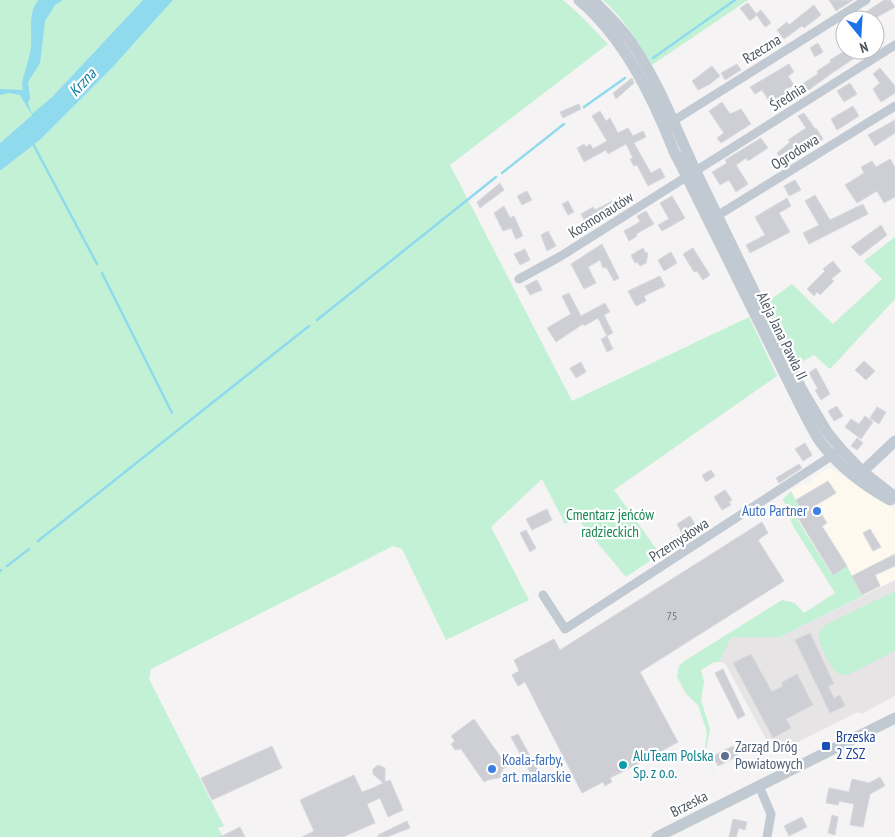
<svg xmlns="http://www.w3.org/2000/svg" width="895" height="837" font-family="'PT Sans Narrow',sans-serif">
<rect width="100%" height="100%" fill="#f5f3f3"/>
<!-- commercial -->
<path fill="#fdf9ef" d="M829,468L834,470L895,510V580L862,596L847,566L833,575L797,519L802,512L791,491L804,483L807,484L813,481V477Z"/>
<!-- education -->
<path fill="#e6e4e5" d="M895,580V696L861,714L858,712L774,754L727,667L725,663L719,662L730,637H780Z"/>
<!-- green -->
<g fill="#c3f1d5">
<path d="M0,0H143L52,97L0,143Z"/>
<path d="M173,0H563L580,15L608,44L450,165L572,401L749,317L777,376L614,490L660,554L626,577L576,517L565,524L542,479L491,527L529,600L446,640L402,549L393,546L151,669L149,679L224,826L218,828L223,837H0V171L41,139L111,69Z"/>
<path d="M603,0H748L652,65C638,41 624,19 603,0Z"/>
<path d="M895,237V299L830,369L814,355L796,365L766,303L792,284L833,324L882,279L864,261Z"/>
<path d="M791,491L803,515L797,519L832,575L847,566L862,596L780,637H731L719,662H714L701,670L704,682L701,700L710,729L705,754L718,782L704,754L707,732L698,705L686,694L677,677L679,666L683,662L782,600L795,603L804,613L835,593L793,526L783,499Z"/>
<path d="M895,591V651L850,674C846,675 842,675 838,673C832,671 819,644 819,638C819,632 822,628 827,624Z"/>
</g>
<!-- water -->
<path fill="#90daee" d="M39,0H63L55,5L45,21L40,63L28,82L30,98L28,103L32,114L52,97L143,0H173L111,69L41,139L0,171V143L32,115L20,95L9,93L0,95V89L23,90L22,83C24,73 28,63 30,53C34,37 26,12 39,0Z"/>
<g fill="none" stroke-linecap="round" stroke-linejoin="round">
<!-- stream -->
<g stroke="#90daee" stroke-width="2.5">
<path d="M653,58L735,0"/>
<path d="M584,107L625,78"/>
<path d="M32,142L97,264"/>
<path d="M502,173L564,124"/>
<path d="M102,273L172,413"/>
<path d="M317,320L496,177"/>
<path d="M38,541L309,326"/>
<path d="M7,566L29,549"/>
<path d="M0,571L1,570"/>
</g>
</g>
<!-- building -->
<g fill="#cdcfd5" stroke="#d7d9de">
<path d="M829,0H853L836,11Z"/>
<path d="M884,0H890L895,7L872,20H854Z"/>
<path d="M748,3L757,15L750,21L740,8Z"/>
<path d="M814,5L821,15L804,28L802,26L784,39L777,30L787,22L789,25Z"/>
<path d="M761,10L771,23L765,27L756,14Z"/>
<path d="M818,43L823,52L815,57L810,48Z"/>
<path d="M846,50H868L857,59L856,57L832,73L806,92L802,84L818,74L817,71L831,62L830,60Z"/>
<path d="M737,64L741,70L725,80L721,73Z"/>
<path d="M789,64L794,72L788,76L794,85L785,90L791,99L775,110L762,90L755,94L750,87Z"/>
<path d="M712,66L720,76L710,84L698,90L692,81Z"/>
<path d="M880,68L895,86V93L881,102L873,89L880,83L873,74Z"/>
<path d="M632,78L634,83L616,99L613,93Z"/>
<path d="M850,83L857,94L844,102L837,91Z"/>
<path d="M722,102L730,114L741,109L751,124L721,143L717,138L724,133L709,111Z"/>
<path d="M579,104L581,109L563,118L560,112Z"/>
<path d="M853,106L859,116L837,130L831,119Z"/>
<path d="M600,111L606,121L610,118L618,133L628,128L633,136L643,131L646,137L634,143L651,173L660,168L665,177L648,186L637,165L634,166L630,159L633,158L626,144L608,154L606,150L584,162L577,148L584,144L586,147L590,144L593,149L607,141L592,116Z"/>
<path d="M804,113L815,129L816,128L823,139L799,156L798,153L783,163L777,153L790,142L788,140L806,128L798,116Z"/>
<path d="M895,120V133L875,146L868,135Z"/>
<path d="M761,138L768,148L748,161L746,158L736,165L748,184L736,192L729,180L720,185L712,172L727,163L725,160Z"/>
<path d="M890,159L895,167V197L884,203L877,191L857,203L845,185L864,173L861,167L872,161L876,167Z"/>
<path d="M795,180L801,190L789,196L784,186Z"/>
<path d="M500,183L504,190L480,208L477,202Z"/>
<path d="M527,191L532,200L522,205L517,196Z"/>
<path d="M815,195L830,220L863,204L868,214L809,244L803,233L819,225L805,201Z"/>
<path d="M672,196L685,218L662,231L658,225L669,219L660,203Z"/>
<path d="M618,198L624,209L612,216L609,211L587,225L581,214L593,207L595,210Z"/>
<path d="M787,198L791,206L779,213L790,232L750,253L746,245L765,235L755,217Z"/>
<path d="M568,201L574,212L568,215L562,204Z"/>
<path d="M504,206L510,218L514,216L523,236L516,239L511,228L503,231L494,213Z"/>
<path d="M646,211L654,224L636,234L637,236L629,241L624,231L638,223L640,221L637,216Z"/>
<path d="M881,225L887,235L860,256L851,247Z"/>
<path d="M548,231L556,246L547,251L541,235Z"/>
<path d="M602,244L619,278L614,281L606,267L603,268L600,260L588,267L596,283L584,289L571,264Z"/>
<path d="M643,248L645,252L648,253L646,263L640,266L637,262L635,263L631,255Z"/>
<path d="M693,248L710,275L703,280L697,271L694,272L683,254Z"/>
<path d="M525,249L530,260L520,265L514,254Z"/>
<path d="M671,252L677,263L664,271L658,260Z"/>
<path d="M833,261L841,271L831,279L834,281L820,295L817,292L814,296L807,289L825,271L823,269Z"/>
<path d="M660,276L665,286L644,296L646,301L636,306L628,291Z"/>
<path d="M537,280L542,290L530,295L525,286Z"/>
<path d="M569,293L581,316L605,303L610,312L604,315L613,333L607,336L598,318L584,326L583,324L556,342L547,328L571,314L562,296Z"/>
<path d="M607,336L613,349L607,352L601,339Z"/>
<path d="M864,361L875,371L866,380L855,370Z"/>
<path d="M581,362L586,372L576,378L570,368Z"/>
<path d="M816,368L830,394L821,400L815,390L818,389L809,373Z"/>
<path d="M837,406L843,416L834,421L828,411Z"/>
<path d="M877,407L886,412L879,424L870,418Z"/>
<path d="M865,416L873,422L861,439L845,427L851,419L859,424Z"/>
<path d="M857,438L863,443L857,450L851,446Z"/>
<path d="M805,443L812,455L803,461L795,449Z"/>
<path d="M799,464L802,468L779,483L776,478Z"/>
<path d="M711,470L715,476L706,482L702,475Z"/>
<path d="M828,481L836,493L816,505L827,523L822,526L847,566L833,575L798,518L804,515L796,500Z"/>
<path d="M725,490L732,500L729,502L731,505L722,510L714,497Z"/>
<path d="M547,509L552,520L532,530L526,519Z"/>
<path d="M690,516L696,526L692,529L696,535L688,539L677,536L682,533L677,524Z"/>
<path d="M762,522L768,533L758,540L784,581L640,672L678,742L658,753L660,757L653,761L651,757L610,778L612,782L605,786L603,782L582,793L525,682L518,686L512,675L519,671L514,660L554,639L560,650Z"/>
<path d="M870,529L881,547L873,551L863,533Z"/>
<path d="M526,530L536,548L530,552L520,533Z"/>
<path d="M895,554V566L875,575L880,586L862,595L852,576Z"/>
<path d="M810,633L834,684L828,686L834,698L840,695L845,706L830,713L795,640Z"/>
<path d="M751,654L772,692L783,686L781,683L797,674L813,705L786,719L791,728L773,738L733,663Z"/>
<path d="M723,669L745,715L738,719L715,673Z"/>
<path d="M474,719L507,766L502,770L503,777L488,780L484,782L461,749L455,750L451,744L455,741L451,736Z"/>
<path d="M518,734L539,772L532,776L511,737Z"/>
<path d="M272,746L282,768L212,800L201,778Z"/>
<path d="M733,746L738,756L718,766L713,756Z"/>
<path d="M378,765L385,768V782L390,780L403,810L388,817L380,798L367,804L375,823L343,837H302L314,831L300,800L354,775L362,792L375,787L383,783L373,774V769Z"/>
<path d="M880,777L885,786L870,794L863,827L850,825L854,804L839,801L838,805L826,803L829,788L849,792L852,779L869,783Z"/>
<path d="M832,815L838,817L835,835L828,833Z"/>
<path d="M802,817L807,827L789,836L784,826Z"/>
<path d="M733,819L747,822L745,830L739,828L736,837H729Z"/>
<path d="M407,821L410,828L387,837H378V835Z"/>
<path d="M240,827L245,837H220Z"/>
</g>
<g fill="none" stroke-linecap="round" stroke-linejoin="round">
<!-- minor -->
<g stroke="#c1cad2" stroke-width="9">
<path d="M673,121L866,0"/>
<path d="M712,219L895,106"/>
<path d="M519,279L561,256L895,45"/>
<path d="M543,595L565,629L836,453"/>
<path d="M759,786L771,814L767,837"/>
</g>
<!-- tertiary -->
<g stroke="#c1cad2" stroke-width="11">
<path d="M579,0C625,39 653,98 675,154L679,160"/>
<path d="M593,0C606,13 621,27 631,42C661,85 678,136 701,182L801,388L827,432L841,449L862,471L895,497"/>
<path d="M676,155L800,405C806,417 812,429 819,440C837,465 863,485 890,500"/>
<path d="M858,476L895,441"/>
<path d="M657,837L895,718"/>
</g>
</g>
<!-- markers -->
<g fill="#3f7fe0" stroke="#fff" stroke-width="2">
<circle cx="817" cy="511" r="5"/>
<circle cx="492" cy="769" r="5"/>
</g>
<rect fill="#1a4fb4" stroke="#fff" stroke-width="2" x="821" y="741" width="10" height="10" rx="2.5"/>
<circle fill="#5c6f8a" stroke="#fff" stroke-width="2" cx="725" cy="756" r="5"/>
<circle fill="#0f9aa8" stroke="#fff" stroke-width="2" cx="623" cy="765" r="5"/>
<g text-anchor="middle" stroke-width="4.5" stroke-linejoin="round" paint-order="stroke">
<!-- number labels -->
<g font-size="12" fill="#6b747e">
<text x="672" y="620">75</text>
</g>
<!-- street labels -->
<g font-size="15" fill="#4a5661" stroke="#fff">
<text transform="translate(762 49) rotate(-32)" y="5">Rzeczna</text>
<text transform="translate(788 97) rotate(-32)" y="5">Średnia</text>
<text transform="translate(795 152) rotate(-32)" y="5">Ogrodowa</text>
<text transform="translate(601 215) rotate(-32)" y="5">Kosmonautów</text>
<text transform="translate(782 336) rotate(64)" y="5">Aleja Jana Pawła II</text>
<text transform="translate(679 540) rotate(-33)" y="5">Przemysłowa</text>
<text transform="translate(689 804) rotate(-27)" y="5">Brzeska</text>
</g>
<!-- shop labels -->
<g font-size="15" fill="#366cbe" stroke="#fff" text-anchor="end">
<text x="807" y="516">Auto Partner</text>
<text x="502" y="765" text-anchor="start">Koala-farby,<tspan x="502" dy="17">art. malarskie</tspan></text>
</g>
<!-- park labels -->
<g font-size="15" fill="#17864f" stroke="#fff">
<text x="610" y="520">Cmentarz jeńców<tspan x="610" dy="17">radzieckich</tspan></text>
</g>
<!-- transit labels -->
<g font-size="15" fill="#164399" stroke="#fff" text-anchor="start">
<text x="836" y="742">Brzeska<tspan x="836" dy="17">2 ZSZ</tspan></text>
</g>
<!-- service labels -->
<g font-size="15" fill="#4e5e75" stroke="#fff" text-anchor="start">
<text x="735" y="752">Zarząd Dróg<tspan x="735" dy="17">Powiatowych</tspan></text>
</g>
<!-- culture labels -->
<g font-size="15" fill="#0d838f" stroke="#fff" text-anchor="start">
<text x="633" y="761">AluTeam Polska<tspan x="633" dy="17">Sp. z o.o.</tspan></text>
</g>
<!-- water labels -->
<g font-size="16" font-style="italic" fill="#0c7c9b" stroke="#fff">
<text transform="translate(82 82) rotate(-47)" y="6">Krzna</text>
</g>
</g>
<!-- north arrow -->
<g transform="translate(860 35) rotate(162)"><circle r="24" fill="#ffffff" stroke="#b7bbc0"/>
<path d="M0-4L9 19L0 12L-9 19Z" fill="#1a73e8"/>
<text y="-8" font-size="14" font-weight="bold" text-anchor="middle" fill="#4a5661">N</text>
</g>
</svg>
